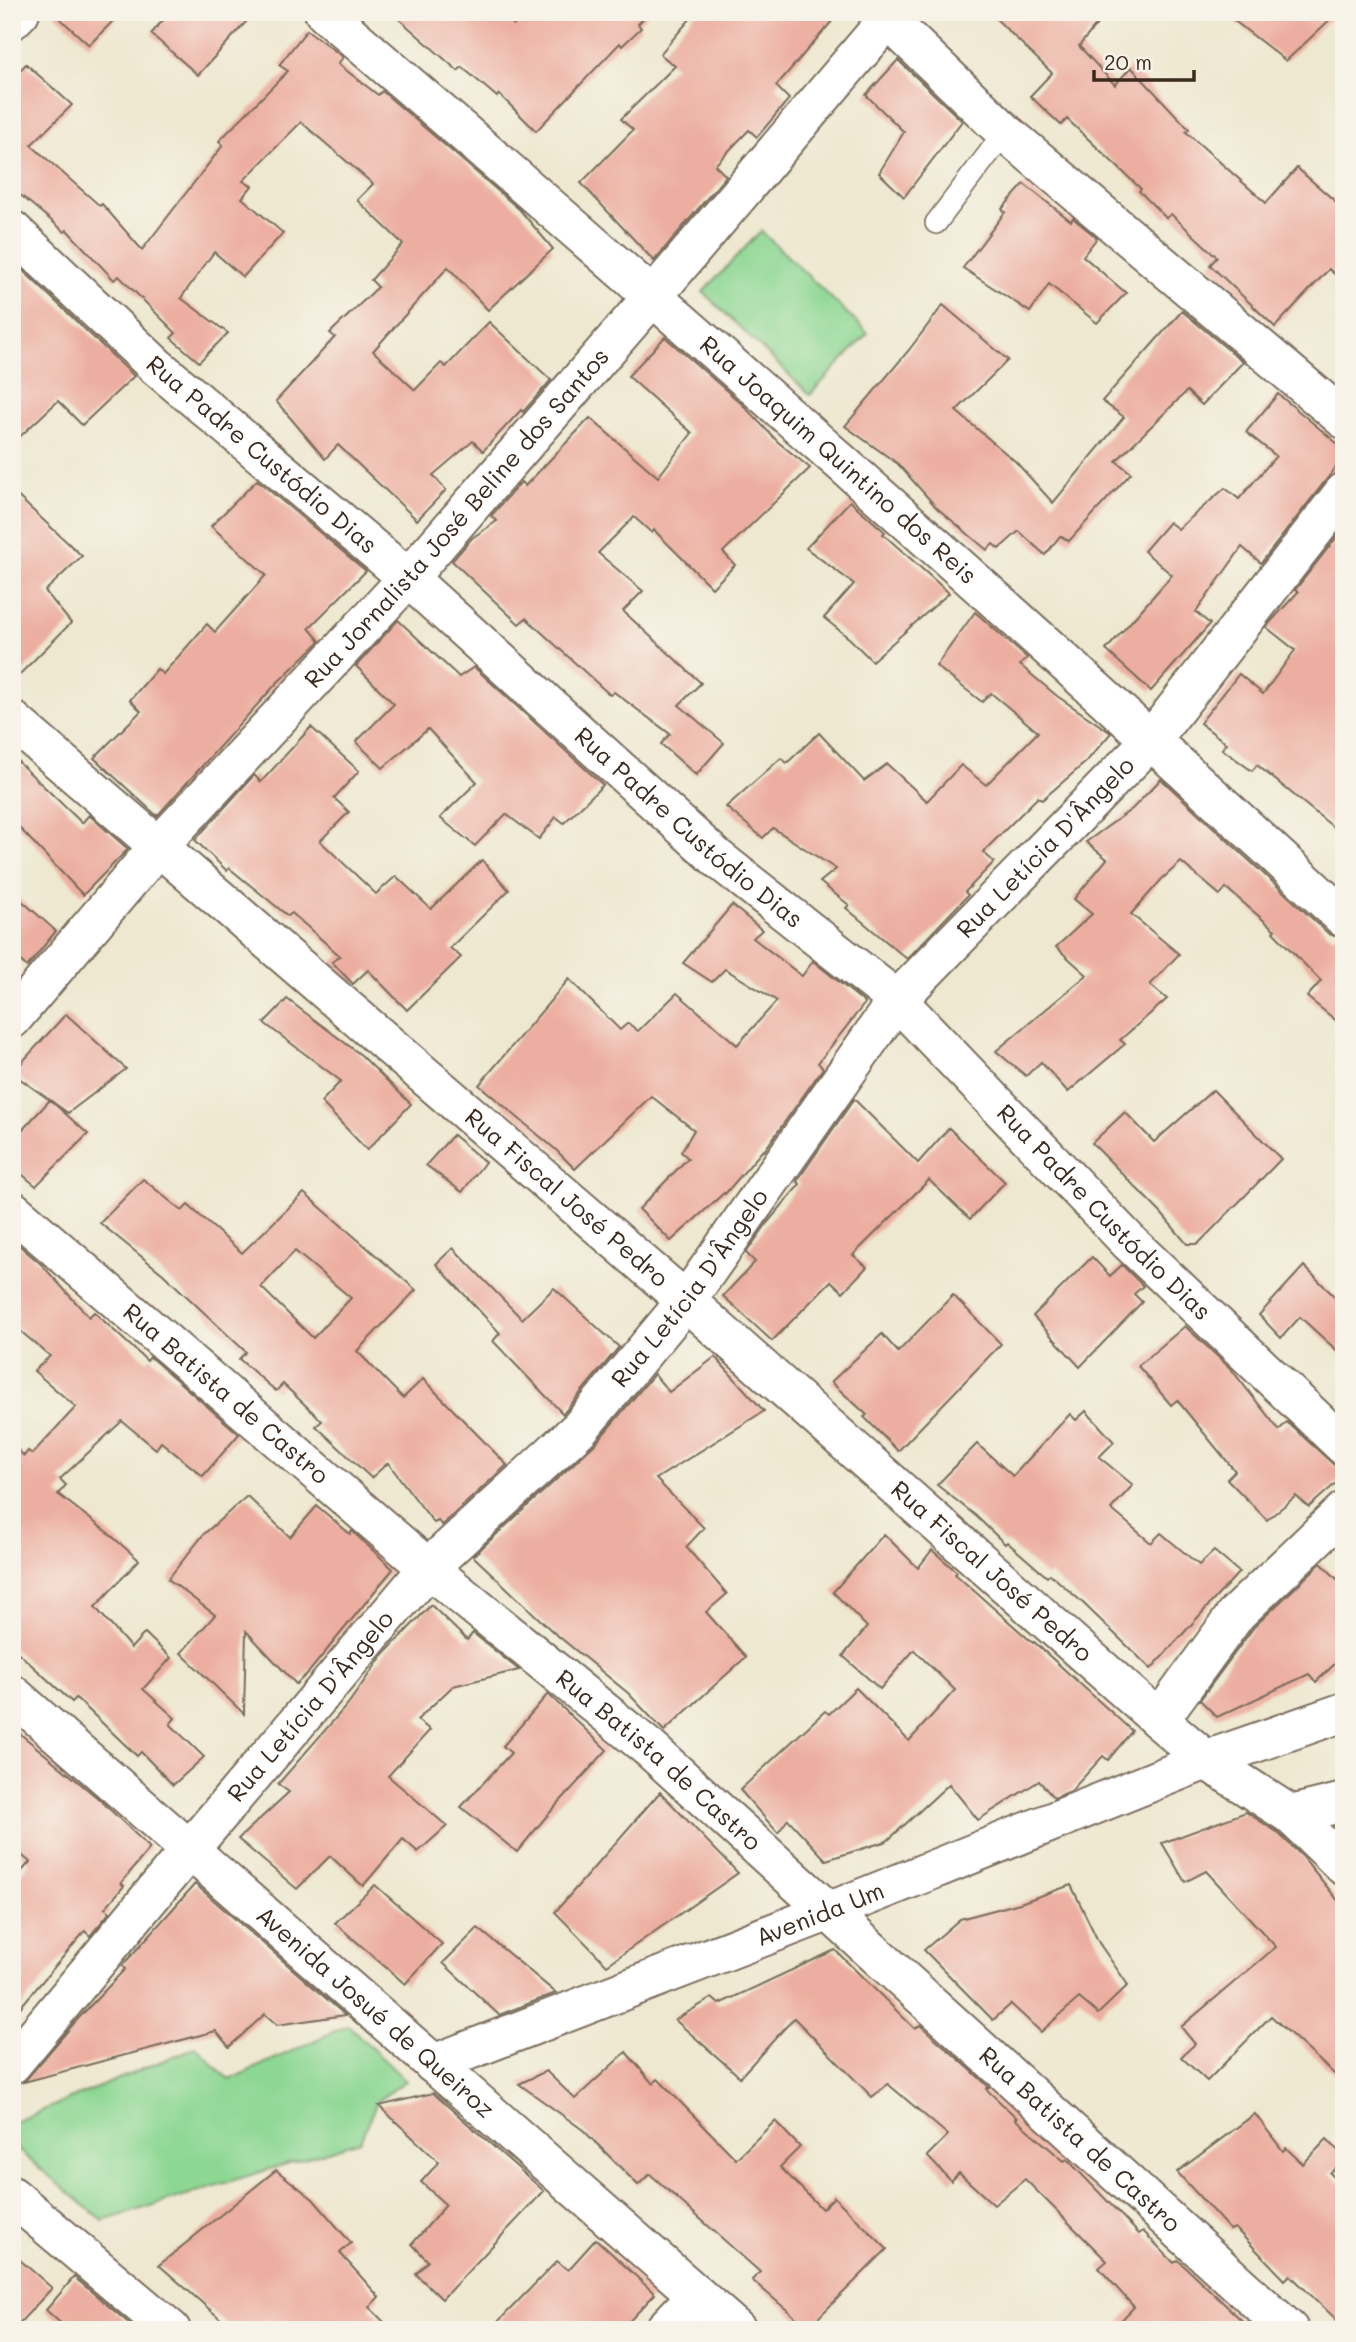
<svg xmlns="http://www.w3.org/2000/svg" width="1356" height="2342" font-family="Mali,sans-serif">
<rect width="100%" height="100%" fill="#f7f3e8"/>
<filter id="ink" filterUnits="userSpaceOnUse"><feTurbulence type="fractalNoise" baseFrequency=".0143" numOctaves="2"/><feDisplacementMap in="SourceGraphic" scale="14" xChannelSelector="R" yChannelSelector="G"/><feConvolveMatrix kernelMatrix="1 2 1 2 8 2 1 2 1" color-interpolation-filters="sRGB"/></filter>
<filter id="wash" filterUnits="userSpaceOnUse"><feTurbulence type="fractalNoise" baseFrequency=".00686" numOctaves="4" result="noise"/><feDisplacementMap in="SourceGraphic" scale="28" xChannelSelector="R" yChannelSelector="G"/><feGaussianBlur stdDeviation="1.57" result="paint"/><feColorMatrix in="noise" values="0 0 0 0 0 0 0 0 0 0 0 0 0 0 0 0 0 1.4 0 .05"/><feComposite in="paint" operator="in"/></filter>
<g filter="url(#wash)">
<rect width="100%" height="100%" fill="#eee8d0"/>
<!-- green -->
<g fill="#8cd793" stroke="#648058" stroke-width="2">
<path d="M761,231L868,333L810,395L703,292Z"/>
<path d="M348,2025L406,2081L377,2101L360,2141L103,2221L12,2145V2123L196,2047L229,2080Z"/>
</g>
<g id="blocks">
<!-- building -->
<g fill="#ecaea0" fill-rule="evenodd">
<path d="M53,12H122L89,45Z"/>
<path d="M170,12H255L198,75L151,34Z"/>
<path d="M391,12H500L514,25L527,12H649L638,24L641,28L622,46L620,43L536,131L499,94L497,97L462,67L458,71Z"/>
<path d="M696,12H840L776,86L789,99L757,137L749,130L715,165L726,176L654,261L581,183L633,130L621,119L675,66L660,54Z"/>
<path d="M989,12H1107L1079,46L1115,85L1131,67L1189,129L1186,132L1266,203L1297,168L1344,209V283L1329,269L1275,327L1210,265L1217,257L1171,214L1166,218L1139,191L1141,189L1067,119L1061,125L1030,96L1052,73Z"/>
<path d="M1223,12H1338L1286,61Z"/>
<path d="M307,30L343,57L338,64L378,95L382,91L520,210L553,249L488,310L448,267L373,351L415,390L441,363L446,367L489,322L551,380L523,412L521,410L483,451L473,441L433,475L446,490L417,520L338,445L325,459L276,401L335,337L330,333L378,287L371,280L403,244L357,200L373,184L301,122L243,181L252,186L242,198L283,233L243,277L214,252L181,298L228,333L199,362L171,338L176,333L119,276L114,280L67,230L65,232L12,188V79L26,64L72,105L31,145L100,206L102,204L142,250L223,145L219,141L288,71L279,65Z"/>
<path d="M898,60L962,121L904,197L879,173L904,132L866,95Z"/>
<path d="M1024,184L1071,221L1073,218L1097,238L1083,256L1126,293L1097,323L1049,284L1030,312L963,268L1005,212L1002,209Z"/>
<path d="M12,260L134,376L82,425L58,401L12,444Z"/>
<path d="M943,305L1008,360L956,411L1016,462L1053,503L1124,417L1102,401L1182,311L1243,362L1202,405L1187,391L1116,461L1131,473L1069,541L1060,536L1045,555L1019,531L999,549L993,544L987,550L937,508L898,464L845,426L909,350Z"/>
<path d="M665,337L743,405L778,442L810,468L723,552L735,565L712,588L654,530L652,533L634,517L598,553L643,591L623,611L701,683L679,705L724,743L696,775L661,744L670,734L614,692L610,695L526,618L519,624L452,561L472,538L497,521L491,516L521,482L525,486L590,418L658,477L692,433L628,376Z"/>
<path d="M1278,394L1344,449V457L1261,563L1242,547L1196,612L1210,624L1151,691L1106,650L1172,575L1144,551L1169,522L1178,529L1225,488L1239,499L1276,456L1246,432Z"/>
<path d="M257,480L366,571L309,628L320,641L276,684L157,816L94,758L141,711L130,700L157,669L163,674L207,624L215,632L266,575L211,526Z"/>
<path d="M12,491L82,556L45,591L71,623L12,682Z"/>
<path d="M850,501L885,532L883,534L949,593L872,661L850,639L824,618L854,584L806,548Z"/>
<path d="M1344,528V836L1257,765L1252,771L1222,749L1226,743L1200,723L1239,674L1263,694L1295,650L1266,627L1298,592L1295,590Z"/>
<path d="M975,612L1027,658L1020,665L1057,696L1111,733L1086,762L1042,800L1038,797L983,852L994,862L965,892L968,895L907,959L846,908L849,905L820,882L836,869L773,828L763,838L726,807L781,758L787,763L819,733L864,781L887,764L927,801L961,765L986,785L1038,732L991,693L982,702L936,666Z"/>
<path d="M398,620L459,677L474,667L603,785L564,823L556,817L539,839L506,814L475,846L440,818L477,782L428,729L383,768L356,742L394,704L356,666Z"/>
<path d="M311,727L359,771L334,798L349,812L320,841L376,894L396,876L431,909L482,860L509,890L450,948L461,957L407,1010L368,970L353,984L332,962L340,956L292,913L288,916L229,868L227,871L195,840L254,775L261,782Z"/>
<path d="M12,756L82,823L89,815L128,849L83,895L12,820Z"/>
<path d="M1161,779L1329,934L1344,939V1027L1307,997L1321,981L1273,932L1275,930L1226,888L1220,895L1181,862L1162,879L1131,914L1179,954L1150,985L1167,999L1120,1040L1125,1044L1068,1092L1041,1062L1026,1076L996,1051L1087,975L1056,947L1092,914L1074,899L1107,859L1086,842L1132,809Z"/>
<path d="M12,892L56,931L27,967L12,953Z"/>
<path d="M732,905L762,930L753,938L802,976L813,961L865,1003L818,1063L823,1068L764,1151L763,1150L725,1194L724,1193L671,1241L639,1209L688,1158L681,1152L694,1130L651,1096L575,1169L555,1149L479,1085L569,979L620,1030L628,1023L638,1031L677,993L737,1045L777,1001L725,969L712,982L683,963Z"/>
<path d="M287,999L361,1055L411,1104L367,1150L321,1102L341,1081L264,1023Z"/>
<path d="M66,1014L126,1069L68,1113L12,1073Z"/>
<path d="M1213,1090L1281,1159L1198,1244H1187L1161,1213L1092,1143L1125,1112L1154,1142Z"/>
<path d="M854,1099L918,1163L949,1128L1005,1182L970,1219L929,1180L853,1255L867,1267L843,1292L831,1281L772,1341L723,1296L755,1262L746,1253L768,1222L800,1184L797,1181Z"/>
<path d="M50,1100L88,1134L36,1186L12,1166V1141Z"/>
<path d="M453,1135L485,1162L462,1192L426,1165Z"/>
<path d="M143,1179L182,1211L188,1205L242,1253L304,1193L416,1290L357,1351L403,1398L423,1379L507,1465L442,1525L438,1521L434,1523L388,1463L371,1478L316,1426L322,1421L283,1384L276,1391L239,1359L246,1352L163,1274L100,1223ZM295,1251L351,1298L313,1338L261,1287Z"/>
<path d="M12,1239L42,1265L89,1317L94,1312L147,1361L150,1357L239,1434L203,1476L161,1442L156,1449L122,1421L60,1479L66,1485L58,1494L107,1532L139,1560L95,1607L131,1648L145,1633L171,1658L143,1689L175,1718L170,1724L204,1757L173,1785L141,1752L137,1756L76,1698L72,1702L12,1647V1445L24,1456L28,1451L32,1454L76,1407L34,1371L50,1356L12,1324Z"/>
<path d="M453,1248L522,1319L554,1288L619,1347L563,1414L493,1341L500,1333L436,1264Z"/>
<path d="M1092,1257L1110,1276L1122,1265L1143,1286L1134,1294L1142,1302L1080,1367L1033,1316Z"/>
<path d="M1304,1266L1344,1306V1357L1300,1317L1281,1338L1259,1315Z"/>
<path d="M953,1295L1001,1344L898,1451L864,1417L867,1415L831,1382L882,1334L898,1352Z"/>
<path d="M1185,1326L1231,1369L1279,1430L1287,1422L1344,1474V1476L1309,1507L1296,1496L1267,1520L1227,1479L1235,1471L1177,1400L1171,1405L1138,1366Z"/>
<path d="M715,1357L764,1411L656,1479L704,1528L686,1547L727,1594L706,1612L746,1657L664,1731L628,1693L552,1631L473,1556L595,1444L654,1374L669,1392Z"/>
<path d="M1086,1411L1114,1442L1099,1457L1133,1485L1111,1509L1151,1543L1161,1533L1199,1565L1214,1551L1239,1572L1151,1669L1083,1603L1050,1574L1047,1577L1007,1542L1005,1544L976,1516L937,1485L977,1444L1013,1476L1070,1414L1076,1420Z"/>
<path d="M247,1496L290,1537L317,1506L350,1534L352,1531L393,1569L309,1672L296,1684L246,1631L244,1714L181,1653L215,1615L168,1579L204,1534Z"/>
<path d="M884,1534L918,1568L932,1550L957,1572L955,1574L1033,1643L1034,1642L1132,1731L1108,1760L1103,1756L1071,1791L1054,1798L1039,1781L978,1820L949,1784L887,1841L826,1860L788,1819L778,1833L740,1790L825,1711L829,1714L856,1688L909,1741L955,1690L914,1650L880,1689L843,1656L867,1627L833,1592Z"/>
<path d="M1321,1563L1344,1586V1655L1316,1682L1309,1674L1217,1717L1200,1700L1254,1627Z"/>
<path d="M431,1605L467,1640L473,1633L519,1670L453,1686L417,1720L430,1730L388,1776L447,1826L418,1852L403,1839L363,1886L330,1856L297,1889L238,1839L289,1792L278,1784L348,1704L382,1656Z"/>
<path d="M548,1694L607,1750L545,1818L517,1852L461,1807L511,1753L503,1746Z"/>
<path d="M12,1727L99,1799L150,1848L121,1883L124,1886L105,1908L110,1912L90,1936L85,1931L12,2017V1882L30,1862L12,1847Z"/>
<path d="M660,1792L738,1873L607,1965L555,1912Z"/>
<path d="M1246,1812L1277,1832L1303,1857L1344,1908V2083L1271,2016L1207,2081L1181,2057L1195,2044L1181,2027L1276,1947L1206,1871L1185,1882L1162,1843Z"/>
<path d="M195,1884L345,2015L277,2025L265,2014L229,2047L216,2031L24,2082L76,2021L125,1969L122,1966Z"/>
<path d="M375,1885L442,1944L405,1984L335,1923Z"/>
<path d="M1071,1885L1099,1943L1128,1985L1098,2014L1079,1998L1041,2032L1011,2004L993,2020L924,1950L960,1919L1020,1903Z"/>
<path d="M478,1928L556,1993L499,2015L443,1963Z"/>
<path d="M835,1950L915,2029L920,2025L972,2071L989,2087L986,2089L1017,2118L1015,2119L1064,2161L1067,2159L1139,2234L1143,2231L1174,2263L1178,2260L1252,2330H1112L1134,2307L1099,2268L1107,2261L1025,2179L994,2205L959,2173L951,2181L927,2156L948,2135L888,2084L872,2097L794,2018L740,2077L675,2020L712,1998L719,2004Z"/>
<path d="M626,2052L653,2084L658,2079L736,2159L775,2121L800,2147L780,2167L822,2209L834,2197L887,2249L808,2328L752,2280L760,2272L650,2174L638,2185L583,2130L519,2084L546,2071L575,2099Z"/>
<path d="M433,2093L544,2191L442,2299L416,2274L428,2261L412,2244L446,2205L421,2182L439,2162L379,2106Z"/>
<path d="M1255,2114L1283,2151L1286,2148L1303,2164L1327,2139L1344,2157V2160L1330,2173L1344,2187V2327L1290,2275L1285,2280L1235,2228L1230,2230L1177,2172Z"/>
<path d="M276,2170L313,2199L351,2243L340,2253L379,2297L369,2307L392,2330H233L159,2265Z"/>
<path d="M596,2239L655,2294L621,2330H490L557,2261L568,2270Z"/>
<path d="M12,2253L52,2288L13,2330H12Z"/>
<path d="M74,2277L137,2330H68L46,2310Z"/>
</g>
</g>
</g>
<g filter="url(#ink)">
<use href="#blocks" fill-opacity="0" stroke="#7a6c5c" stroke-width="2"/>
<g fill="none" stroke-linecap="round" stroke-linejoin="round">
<defs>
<path id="lane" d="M936,223L1005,132"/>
<g id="street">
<path id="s1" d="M324,12C669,309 1011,608 1344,918"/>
<path d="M880,12L1005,132L1344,419"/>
<path d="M12,20L20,12"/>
<path id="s2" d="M12,230L156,366L408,578L717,858L897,1000L1130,1243L1344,1446"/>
<path id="s3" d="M12,720L686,1301L1159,1720L1206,1760L1291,1815L1344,1866"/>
<path id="s4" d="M12,1019L158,847L408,578L653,296L894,12"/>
<path id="s5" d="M12,1210L428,1568L650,1749L1289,2330"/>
<path d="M1159,1720L1237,1613L1344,1511"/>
<path d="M1291,1815L1344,1802"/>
<path id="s6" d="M12,2064L190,1849L428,1568L580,1428L686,1301L897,1000L1152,739L1344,492"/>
<path id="s7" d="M433,2064L830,1911L1206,1760L1344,1712"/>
<path d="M12,2196L171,2330"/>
<path d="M664,2330L697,2295"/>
</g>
<g id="primary">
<path id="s8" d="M12,1694L737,2330"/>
</g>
</defs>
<!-- lane casing -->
<use href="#lane" stroke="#7a6c5c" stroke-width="24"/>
<!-- street casing -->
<use href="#street" stroke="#7a6c5c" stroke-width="42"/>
<!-- primary casing -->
<use href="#primary" stroke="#7a6c5c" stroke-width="42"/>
<!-- lane -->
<use href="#lane" stroke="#fff" stroke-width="21"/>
<!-- street -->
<use href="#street" stroke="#fff" stroke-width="38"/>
<!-- primary -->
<use href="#primary" stroke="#fff" stroke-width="38"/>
</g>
</g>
<g text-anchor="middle" stroke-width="6" stroke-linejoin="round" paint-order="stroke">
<!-- street labels -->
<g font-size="24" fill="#3b2a1e" stroke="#f7f3e8">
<text dy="8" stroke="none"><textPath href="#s2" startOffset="336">Rua Padre Custódio Dias</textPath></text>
<text dy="8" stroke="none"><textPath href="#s1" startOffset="682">Rua Joaquim Quintino dos Reis</textPath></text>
<text dy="8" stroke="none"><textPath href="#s4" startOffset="670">Rua Jornalista José Beline dos Santos</textPath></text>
<text dy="8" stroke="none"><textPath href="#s2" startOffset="903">Rua Padre Custódio Dias</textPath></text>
<text dy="8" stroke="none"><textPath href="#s6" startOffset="1600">Rua Letícia D'Ângelo</textPath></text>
<text dy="8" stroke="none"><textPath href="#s3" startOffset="732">Rua Fiscal José Pedro</textPath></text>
<text dy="8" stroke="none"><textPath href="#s2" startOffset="1470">Rua Padre Custódio Dias</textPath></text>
<text dy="8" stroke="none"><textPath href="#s6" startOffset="1032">Rua Letícia D'Ângelo</textPath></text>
<text dy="8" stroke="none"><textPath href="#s5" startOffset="282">Rua Batista de Castro</textPath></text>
<text dy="8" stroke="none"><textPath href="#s3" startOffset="1298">Rua Fiscal José Pedro</textPath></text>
<text dy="8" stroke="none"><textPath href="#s6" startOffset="466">Rua Letícia D'Ângelo</textPath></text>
<text dy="8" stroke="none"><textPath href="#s5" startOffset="849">Rua Batista de Castro</textPath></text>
<text dy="8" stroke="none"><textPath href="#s7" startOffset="415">Avenida Um</textPath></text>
<text dy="8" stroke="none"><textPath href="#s8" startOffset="483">Avenida Josué de Queiroz</textPath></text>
<text dy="8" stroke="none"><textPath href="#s5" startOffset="1416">Rua Batista de Castro</textPath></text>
</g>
</g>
<!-- margin -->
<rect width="1356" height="2342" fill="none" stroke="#f7f3e8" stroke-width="42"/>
<!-- scale -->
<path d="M1094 70v10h100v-10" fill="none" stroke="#3b2a1e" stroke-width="3.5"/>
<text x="1104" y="70" font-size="21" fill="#3b2a1e" stroke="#f7f3e8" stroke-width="5" paint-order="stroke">20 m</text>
</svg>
